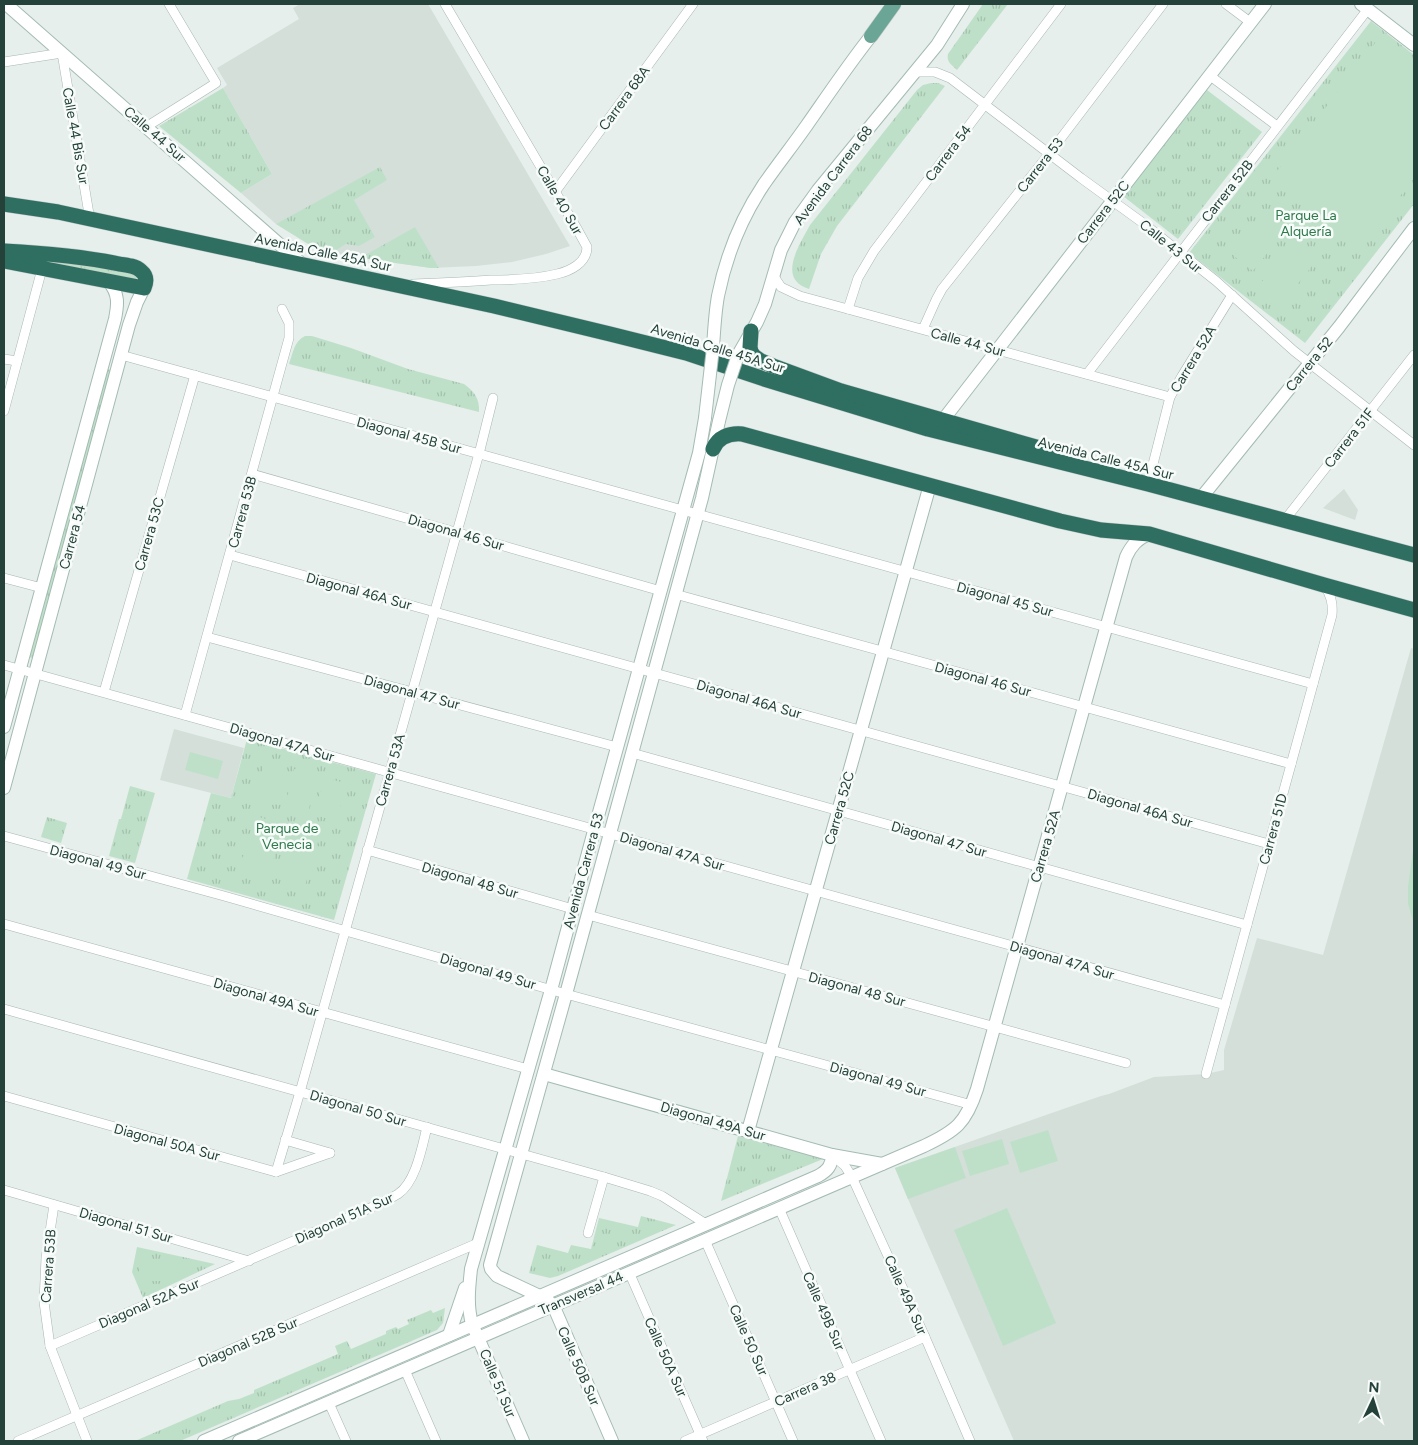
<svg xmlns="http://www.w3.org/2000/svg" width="1418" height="1445" font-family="Figtree,sans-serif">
<defs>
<pattern id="grass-tufts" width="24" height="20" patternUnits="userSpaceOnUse" patternTransform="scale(1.25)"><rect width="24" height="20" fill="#bfe0c8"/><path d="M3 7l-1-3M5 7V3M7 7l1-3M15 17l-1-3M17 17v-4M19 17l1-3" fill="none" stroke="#a4c1ad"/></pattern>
</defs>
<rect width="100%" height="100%" fill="#e6efeb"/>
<!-- built -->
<g fill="#d4dfda">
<path d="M300,4H428L570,246L546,254L512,262L476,266L431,268L360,258L318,250L276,224L241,193L272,174L223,88L227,85L217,68L299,19L293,8Z"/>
<path d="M1344,489L1358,510L1355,520L1323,508Z"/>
<path d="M1411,648L1414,649V1441H1014L908,1199L895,1168L1066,1108L1101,1096L1109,1094L1154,1077L1206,1074L1224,1070V1050L1257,938L1323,955Z"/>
<path d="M174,729L244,748L231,798L160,780Z"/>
</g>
<!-- grass -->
<g fill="url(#grass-tufts)">
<path d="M983,4H1008L957,70C952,65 946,62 948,54Z"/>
<path d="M1371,21L1414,55V204L1305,343L1189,253Z"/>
<path d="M931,83H938L945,86L837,226L821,254L809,289C776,279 800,244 810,225L917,90L923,85Z"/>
<path d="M223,88L272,174L241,193L159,126Z"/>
<path d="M1207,90L1262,132L1178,239L1123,196Z"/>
<path d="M380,167L387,180L354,200L375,237L359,246L346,244L333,252L318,250L276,224Z"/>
<path d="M415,227L439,268H431L360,258Z"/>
<path d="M42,258L135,272L137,276L136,279L42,264Z"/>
<path d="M305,336H312L351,348L408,369L464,384C474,391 480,399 479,412L289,364C293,353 294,341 305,336Z"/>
<path d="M107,369L111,370L33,658L28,657Z"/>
<path d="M247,739L376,774L334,920L187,879L211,793L231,798Z"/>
<path d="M130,786L155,793L135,863L109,856L119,819H121Z"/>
<path d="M47,817L67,823L61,843L41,837Z"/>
<path d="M738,1136L823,1159L721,1201Z"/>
<path d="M641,1216L676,1225L558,1276L550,1278L529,1273L537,1245L568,1253L571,1245L591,1249L599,1218L638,1227Z"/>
<path d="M137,1247L215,1264L143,1298L132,1272Z"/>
<path d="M445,1308L443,1323L437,1330L180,1441H135L228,1401L239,1399L254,1393V1390L338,1354L335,1346L347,1341L351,1349L386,1334V1331L396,1327L398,1329L409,1324L407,1320L431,1310L433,1313Z"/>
</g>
<!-- pitch -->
<g fill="#bfe0c8">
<path d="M1378,39L1414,67V178L1361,247L1271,179Z"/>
<path d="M1261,222L1280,237L1253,271L1234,256Z"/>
<path d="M1293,243L1316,261L1282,304L1259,285Z"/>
<path d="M190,752L223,761L218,779L185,770Z"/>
<path d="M265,761L287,767L278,805L255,799Z"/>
<path d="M294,769L317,775L308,813L285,807Z"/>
<path d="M324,778L346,783L337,821L314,815Z"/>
<path d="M255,816L284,824L269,875L240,867Z"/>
<path d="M291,827L320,835L305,886L276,878Z"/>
<path d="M1414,844V924L1408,904V887Z"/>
<path d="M1048,1130L1058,1161L1020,1173L1010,1142Z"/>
<path d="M1002,1139L1009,1164L970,1176L962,1151Z"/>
<path d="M955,1147L966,1178L908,1199L895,1168Z"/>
<path d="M1007,1208L1056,1323L1003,1346L954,1230Z"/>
<rect x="139" y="1260" width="39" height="21"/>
</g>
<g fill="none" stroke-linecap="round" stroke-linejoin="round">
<defs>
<g id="street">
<path d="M1226,4L1250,22"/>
<path d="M4,62L62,53L90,220"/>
<path d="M915,72H935L950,78L1081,178L1143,223L1216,281L1294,351L1414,445"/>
<path d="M1209,75L1277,126"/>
<path d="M146,127L216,83L169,4"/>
<path d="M555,192L693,4"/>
<path d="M773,275L781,287L800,296L1170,397"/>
<path d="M413,284C439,283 465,282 491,280C513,280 536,279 557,274C570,271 587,263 587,247L576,227L445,4"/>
<path d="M848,309L858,278L874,251L1061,4"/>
<path d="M923,329L936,300L942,289L1049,154L1163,4"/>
<path d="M121,355L1313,684"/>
<path d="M4,359L17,361"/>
<path d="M1087,374L1368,9"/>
<path d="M4,411L42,269"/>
<path d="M252,474L661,591"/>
<path d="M1148,484L1170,397L1182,376L1232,295"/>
<path d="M1284,521L1414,355"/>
<path d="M230,555L1269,844"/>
<path d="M4,578L42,588"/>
<path d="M675,594L1291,764"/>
<path d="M207,637L617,747"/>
<path d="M4,665L1225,1005"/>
<path d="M104,692L195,375"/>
<path d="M185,715L289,338V323L282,309"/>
<path d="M632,753L1247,925"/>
<path d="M4,836L224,896L566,994L972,1105"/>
<path d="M367,850L573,909"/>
<path d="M588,915L1126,1063"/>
<path d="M4,924L528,1069"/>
<path d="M4,1009L604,1177L650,1191L662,1196L706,1224"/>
<path d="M1206,1074L1332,615C1333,603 1331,595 1324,585"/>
<path d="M4,1096L276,1172L330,1153"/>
<path d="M285,1140L330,1153"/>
<path d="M832,1155L845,1166L852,1177L925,1337L970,1441"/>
<path d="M276,1172L300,1092L480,450L493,398"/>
<path d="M4,1190L249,1261"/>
<path d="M54,1205L46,1258L44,1302L50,1346L87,1441"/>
<path d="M779,1208L881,1441"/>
<path d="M588,1233L604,1177"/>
<path d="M705,1240L793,1441"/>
<path d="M629,1272L703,1441"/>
<path d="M50,1346L356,1214C370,1208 385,1202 398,1194C416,1182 422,1147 427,1127"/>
<path d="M405,1370L436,1441"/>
<path d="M329,1403L346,1441"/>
<path d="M18,1441L478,1243"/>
<path d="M685,1441L925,1337"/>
</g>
<g id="secondary">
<path d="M6,4L303,265"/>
<path d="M1361,4L1414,45"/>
<path d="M713,348C714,331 715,313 718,296C726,256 742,217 764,184C778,164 793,145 807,125C828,95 848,65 871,36"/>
<path d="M738,355L757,322L765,304L781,250L795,222L818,190L937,45L963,4"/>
<path d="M943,420L1265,4"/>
<path d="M1201,498L1339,327L1414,228"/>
<path d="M4,727L115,319C118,304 119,294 109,282"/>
<path d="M4,788L129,325L137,302L144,288"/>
<path d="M544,1074L832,1155L882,1164"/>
<path d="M748,1131L930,485"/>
<path d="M449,1335L465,1288"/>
<path d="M204,1441L818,1176C827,1171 832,1166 832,1155"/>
<path d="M239,1441L924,1146C956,1131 966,1123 977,1089L1126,557C1131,546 1137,539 1149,534"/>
<path d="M523,1441L472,1324C467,1305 469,1288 471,1269L551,990L598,816L699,453L705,418"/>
<path d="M612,1441L553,1305L546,1299L497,1276L491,1269L490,1265L566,994L702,498L719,421"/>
</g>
<path id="primary" d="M871,36L894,4"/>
<g id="highway">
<path d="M4,204L58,212L494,306L610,334L686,353L764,379L928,429L1148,484L1414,555"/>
<path d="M4,251C42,253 81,256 119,264C127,265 136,266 141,271C147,276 147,281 144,288L4,261"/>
<path d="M751,331L750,347L751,352L754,356L761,361L773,366L841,391L1050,451"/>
<path d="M713,449C718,437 729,433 742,434L1060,521L1101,530L1149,534L1324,585L1414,610"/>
</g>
</defs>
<!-- street casing -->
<use href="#street" stroke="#a8b8b2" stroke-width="10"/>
<!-- secondary casing -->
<use href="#secondary" stroke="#a4bbb3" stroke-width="14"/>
<!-- primary casing -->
<use href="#primary" stroke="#c2cac8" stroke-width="15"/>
<!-- highway casing -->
<use href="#highway" stroke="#c2cac8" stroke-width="16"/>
<!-- street -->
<use href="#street" stroke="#fff" stroke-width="9"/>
<!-- secondary -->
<use href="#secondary" stroke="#fff" stroke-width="12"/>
<!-- primary -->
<use href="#primary" stroke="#6aa596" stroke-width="14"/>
<!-- highway -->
<use href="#highway" stroke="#2f6f62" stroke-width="15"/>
<defs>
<g id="secondary-bridge">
<path d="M705,418L713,348"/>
<path d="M719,421L728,385L738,355"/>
</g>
</defs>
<!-- secondary-bridge casing -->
<use href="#secondary-bridge" stroke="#a4bbb3" stroke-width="14" stroke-linecap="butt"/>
<!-- secondary-bridge -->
<use href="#secondary-bridge" stroke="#fff" stroke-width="12"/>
</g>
<g text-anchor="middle" stroke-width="5" stroke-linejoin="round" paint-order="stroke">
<!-- street labels -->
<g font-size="14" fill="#24423a" stroke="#f7fbf9">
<text transform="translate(624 98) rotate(-54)" y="5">Carrera 68A</text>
<text transform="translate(155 134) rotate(41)" y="5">Calle 44 Sur</text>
<text transform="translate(76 136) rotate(80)" y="5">Calle 44 Bis Sur</text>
<text transform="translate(948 153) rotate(-53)" y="5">Carrera 54</text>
<text transform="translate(1040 165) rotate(-52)" y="5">Carrera 53</text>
<text transform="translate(833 175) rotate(-53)" y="5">Avenida Carrera 68</text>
<text transform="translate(1227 191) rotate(-52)" y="5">Carrera 52B</text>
<text transform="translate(560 200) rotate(60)" y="5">Calle 40 Sur</text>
<text transform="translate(1103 212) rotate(-52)" y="5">Carrera 52C</text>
<text transform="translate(1171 246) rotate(39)" y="5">Calle 43 Sur</text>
<text transform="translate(323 252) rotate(12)" y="5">Avenida Calle 45A Sur</text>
<text transform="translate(968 342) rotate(15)" y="5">Calle 44 Sur</text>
<text transform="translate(718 348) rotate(17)" y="5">Avenida Calle 45A Sur</text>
<text transform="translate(1193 359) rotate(-59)" y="5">Carrera 52A</text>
<text transform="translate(1309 364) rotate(-51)" y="5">Carrera 52</text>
<text transform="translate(409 435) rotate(15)" y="5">Diagonal 45B Sur</text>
<text transform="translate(1349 438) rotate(-52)" y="5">Carrera 51F</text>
<text transform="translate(1106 458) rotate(14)" y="5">Avenida Calle 45A Sur</text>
<text transform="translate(242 512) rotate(-75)" y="5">Carrera 53B</text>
<text transform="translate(456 532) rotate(16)" y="5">Diagonal 46 Sur</text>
<text transform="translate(149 534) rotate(-74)" y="5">Carrera 53C</text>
<text transform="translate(72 537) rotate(-75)" y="5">Carrera 54</text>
<text transform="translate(359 591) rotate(15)" y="5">Diagonal 46A Sur</text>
<text transform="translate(1005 599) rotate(15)" y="5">Diagonal 45 Sur</text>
<text transform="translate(983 679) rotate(15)" y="5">Diagonal 46 Sur</text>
<text transform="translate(412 692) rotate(15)" y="5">Diagonal 47 Sur</text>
<text transform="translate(749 699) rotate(16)" y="5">Diagonal 46A Sur</text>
<text transform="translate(282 742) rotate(16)" y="5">Diagonal 47A Sur</text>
<text transform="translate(390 770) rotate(-74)" y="5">Carrera 53A</text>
<text transform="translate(839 808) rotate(-74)" y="5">Carrera 52C</text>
<text transform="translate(1140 808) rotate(16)" y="5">Diagonal 46A Sur</text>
<text transform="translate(1273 829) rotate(-75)" y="5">Carrera 51D</text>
<text transform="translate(939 839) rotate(16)" y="5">Diagonal 47 Sur</text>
<text transform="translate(1045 846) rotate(-74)" y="5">Carrera 52A</text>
<text transform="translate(672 851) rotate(16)" y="5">Diagonal 47A Sur</text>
<text transform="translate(98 862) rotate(15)" y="5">Diagonal 49 Sur</text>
<text transform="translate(583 871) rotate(-75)" y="5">Avenida Carrera 53</text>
<text transform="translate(470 880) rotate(16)" y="5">Diagonal 48 Sur</text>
<text transform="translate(1062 960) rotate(16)" y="5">Diagonal 47A Sur</text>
<text transform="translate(488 971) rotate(16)" y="5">Diagonal 49 Sur</text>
<text transform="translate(857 989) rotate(15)" y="5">Diagonal 48 Sur</text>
<text transform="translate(266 997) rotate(16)" y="5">Diagonal 49A Sur</text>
<text transform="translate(878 1079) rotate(15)" y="5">Diagonal 49 Sur</text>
<text transform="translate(358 1108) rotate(16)" y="5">Diagonal 50 Sur</text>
<text transform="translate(713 1121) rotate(16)" y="5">Diagonal 49A Sur</text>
<text transform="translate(167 1142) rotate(15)" y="5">Diagonal 50A Sur</text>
<text transform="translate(344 1218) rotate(-24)" y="5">Diagonal 51A Sur</text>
<text transform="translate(126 1225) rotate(16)" y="5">Diagonal 51 Sur</text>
<text transform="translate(48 1266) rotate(-86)" y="5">Carrera 53B</text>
<text transform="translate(581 1293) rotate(-23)" y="5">Transversal 44</text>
<text transform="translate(906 1295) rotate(66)" y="5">Calle 49A Sur</text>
<text transform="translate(149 1303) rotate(-23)" y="5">Diagonal 52A Sur</text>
<text transform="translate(824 1311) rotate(66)" y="5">Calle 49B Sur</text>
<text transform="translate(749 1340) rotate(66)" y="5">Calle 50 Sur</text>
<text transform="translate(248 1342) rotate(-23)" y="5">Diagonal 52B Sur</text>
<text transform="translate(666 1357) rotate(66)" y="5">Calle 50A Sur</text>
<text transform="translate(579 1366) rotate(66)" y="5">Calle 50B Sur</text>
<text transform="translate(498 1383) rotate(67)" y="5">Calle 51 Sur</text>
<text transform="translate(805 1389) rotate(-24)" y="5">Carrera 38</text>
</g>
<!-- park labels -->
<g font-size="14" fill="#2d7a4b" stroke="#f7fbf9">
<text x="1306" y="220">Parque La<tspan x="1306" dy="16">Alquería</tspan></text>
<text x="287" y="833">Parque de<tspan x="287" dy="16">Venecia</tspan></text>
</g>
</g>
<!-- border -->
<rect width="1418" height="1445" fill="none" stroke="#24423a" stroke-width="10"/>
<!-- north arrow -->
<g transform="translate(1373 1400) rotate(4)" stroke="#f7fbf9" stroke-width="4" paint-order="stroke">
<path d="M0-4L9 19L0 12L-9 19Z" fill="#24423a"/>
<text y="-8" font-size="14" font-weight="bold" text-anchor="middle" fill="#24423a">N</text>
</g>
</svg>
